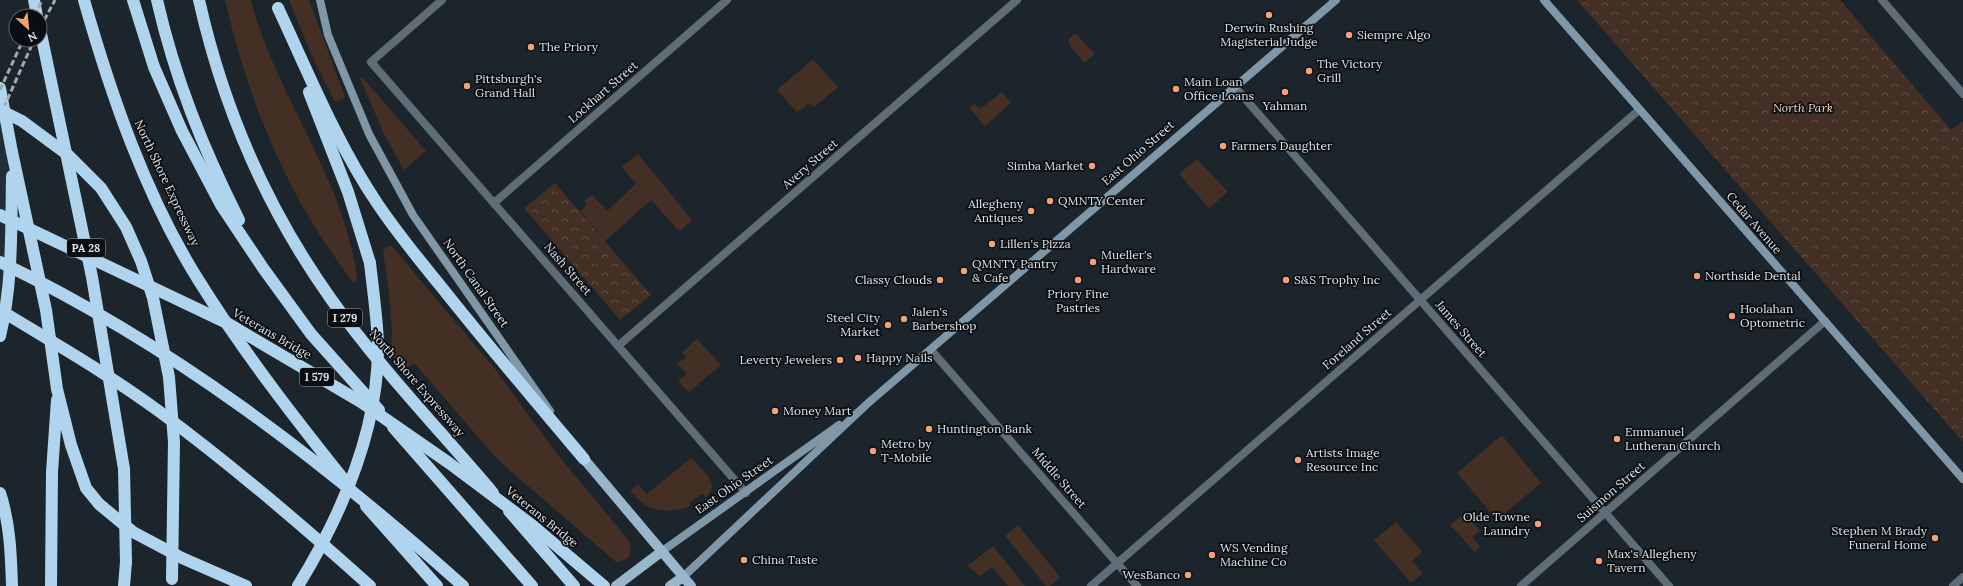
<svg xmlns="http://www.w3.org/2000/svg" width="1963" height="586" font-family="Lora,serif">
<defs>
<pattern id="park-crowns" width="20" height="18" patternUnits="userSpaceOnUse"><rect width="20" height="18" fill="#442f24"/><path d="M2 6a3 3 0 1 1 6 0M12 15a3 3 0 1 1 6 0" fill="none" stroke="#5f4d44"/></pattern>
</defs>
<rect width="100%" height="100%" fill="#1c252c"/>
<!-- built -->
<path fill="#202e39" d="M0,88L12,152L0,336Z"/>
<!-- green -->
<g fill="#442f24">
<path d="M225,0H251C273,86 330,159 351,246C353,257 358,270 356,282H353L351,280C339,263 327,246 316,229C273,160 243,79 225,0Z"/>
<path d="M289,0H309L345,97L335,102L314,61Z"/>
<path d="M1075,33L1095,54L1084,63L1071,47L1068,40Z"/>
<path d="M813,59L838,87L814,107L810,103L797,112L777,90Z"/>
<path d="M360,78H363L426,151L404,170L384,134Z"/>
<path d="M1002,92L1011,103L985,126L969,108L974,104L980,109Z"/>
<path d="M638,154L692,220L681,230L677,229L651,200L605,241L580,211L587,205L584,201L592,195L607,211L636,184L622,167Z"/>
<path d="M1197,159L1228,192L1209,208L1179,174Z"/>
<path d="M392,246L495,369L557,454L630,542C632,556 630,560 616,562L498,460L414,363L404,371L391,355L392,332L389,293L383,251L387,247Z"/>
<path d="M697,339L721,365L689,392L678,381L687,374L677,364L686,357L682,353Z"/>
<path d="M1502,435L1541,483L1497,520L1457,473Z"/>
<path d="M691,458C701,470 722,483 706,497L702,494L689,503L690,506C685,509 680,509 675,510C654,513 644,506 630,491L638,484L647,494Z"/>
<path d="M1465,513L1480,531L1472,537L1480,547L1475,552L1450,525Z"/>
<path d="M1396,522L1422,552L1412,561L1423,573L1411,583L1374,540Z"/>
<path d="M1018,525L1060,577L1050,586H1046L1005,536Z"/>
<path d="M993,546L1025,586H1008L992,567L980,576L967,566Z"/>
</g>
<!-- park -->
<g fill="url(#park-crowns)">
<path d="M1577,0H1840L1951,130L1963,121V442Z"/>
<path d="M555,183L651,295L620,320L524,208Z"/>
</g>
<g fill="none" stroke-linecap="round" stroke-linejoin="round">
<!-- street -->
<g stroke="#5f6d77" stroke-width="8">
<path d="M442,0L371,62L746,493"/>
<path d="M1882,0L1963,94"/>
<path d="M1235,87L1669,586"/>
<path d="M494,203L727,0"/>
<path d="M618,346L1017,0"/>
<path d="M931,350L1137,586"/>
<path d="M1091,586L1639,110"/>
<path d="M1521,586L1825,321"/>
<path d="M1953,586L1963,577"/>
</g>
<!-- secondary -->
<g stroke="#8097a7" stroke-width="8">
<path d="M320,0L328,35L369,134L413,215L550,411"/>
<path d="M1544,0L1963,479"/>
<path d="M661,552L839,425"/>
<path d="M683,577L867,404L1336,0"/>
</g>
<!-- primary -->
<g stroke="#99b7cc" stroke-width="10">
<path d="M584,459L691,586"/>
<path d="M616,586L661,552"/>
<path d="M670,586L683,577"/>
</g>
<!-- highway -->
<g stroke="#b1d4ee" stroke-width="12">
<path d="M34,0L37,16"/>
<path d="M84,0C111,95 146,197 199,281C244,353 296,420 349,486"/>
<path d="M133,0L154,67L182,131L221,205L263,268L311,334L379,410"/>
<path d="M157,0C175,79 203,148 239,220"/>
<path d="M199,0C223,107 267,209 331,299C379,367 439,429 493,493"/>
<path d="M278,8C308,72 337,144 377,203C397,233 420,261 443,289C489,347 537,403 584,459"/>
<path d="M40,29L92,277L124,469"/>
<path d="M0,88L12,152L46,310L57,389L71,445L86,488L99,504L133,532L182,558L246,586"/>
<path d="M309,92L348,192L370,263"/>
<path d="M0,336C13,283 11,229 12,176"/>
<path d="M393,427L532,586"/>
<path d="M0,493C10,523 11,555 12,586"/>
<path d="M366,506L437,586"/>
<path d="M509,511L574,586"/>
<path d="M51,586L52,472L57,400"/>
<path d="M124,586L126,562"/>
</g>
<!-- rail -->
<g stroke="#a2a9ae" stroke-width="3" stroke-dasharray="6 3" stroke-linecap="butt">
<path d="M35,16L42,0"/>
<path d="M40,28L55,0"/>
<path d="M0,90L23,40"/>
<path d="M0,116L34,40"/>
</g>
<!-- highway-bridge -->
<g stroke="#b1d4ee" stroke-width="12">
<path d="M0,110L22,121L68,155L101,188L126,227L141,261L153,298L169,377L174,442L172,579"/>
<path d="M0,215L227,323L361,402L449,463L532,525L604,586"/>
<path d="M0,262C171,344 322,460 463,586"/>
<path d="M0,310C54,343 110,375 160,412C233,466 302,525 370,586"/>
<path d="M124,469L126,562"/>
<path d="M298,586C342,514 379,430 378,344C377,317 373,290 370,263"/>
</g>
</g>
<!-- markers -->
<g fill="#f0a279" stroke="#0a0e11" stroke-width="1.5">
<circle cx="1269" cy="15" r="4"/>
<circle cx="1349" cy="35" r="4"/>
<circle cx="531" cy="47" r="4"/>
<circle cx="1309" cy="71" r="4"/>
<circle cx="467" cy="86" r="4"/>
<circle cx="1176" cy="89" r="4"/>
<circle cx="1285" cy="92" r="4"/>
<circle cx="1223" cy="146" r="4"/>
<circle cx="1092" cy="166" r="4"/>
<circle cx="1050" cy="201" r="4"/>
<circle cx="1031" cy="211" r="4"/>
<circle cx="992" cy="244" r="4"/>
<circle cx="1093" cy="262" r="4"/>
<circle cx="964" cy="271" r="4"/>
<circle cx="1697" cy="276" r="4"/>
<circle cx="940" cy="280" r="4"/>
<circle cx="1078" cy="280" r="4"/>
<circle cx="1286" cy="280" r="4"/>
<circle cx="1732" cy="316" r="4"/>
<circle cx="904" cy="319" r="4"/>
<circle cx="888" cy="325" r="4"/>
<circle cx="858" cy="358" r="4"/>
<circle cx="840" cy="360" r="4"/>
<circle cx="775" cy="411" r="4"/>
<circle cx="929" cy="429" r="4"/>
<circle cx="1617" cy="439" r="4"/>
<circle cx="873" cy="451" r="4"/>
<circle cx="1298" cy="460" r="4"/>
<circle cx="1538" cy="524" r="4"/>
<circle cx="1935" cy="538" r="4"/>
<circle cx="1212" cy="555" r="4"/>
<circle cx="744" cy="560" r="4"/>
<circle cx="1599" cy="561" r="4"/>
<circle cx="1188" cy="575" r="4"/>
</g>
<g text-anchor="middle" stroke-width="3.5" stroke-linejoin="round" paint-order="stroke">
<!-- shield labels -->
<g fill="#0a0e11" stroke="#9ea3a7" stroke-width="1">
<rect x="67" y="239" width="38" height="18" rx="3"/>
<rect x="328" y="309" width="34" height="18" rx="3"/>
<rect x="300" y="368" width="34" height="18" rx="3"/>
</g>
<g font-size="11" font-weight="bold" fill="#dde3e7">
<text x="86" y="252">PA 28</text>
<text x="345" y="322">I 279</text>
<text x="317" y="381">I 579</text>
</g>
<!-- poi labels -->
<g font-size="12" fill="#dde3e7" stroke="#0a0e11" text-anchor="start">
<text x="1269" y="32" text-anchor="middle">Derwin Rushing<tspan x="1269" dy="14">Magisterial Judge</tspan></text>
<text x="1357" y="39">Siempre Algo</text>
<text x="539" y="51">The Priory</text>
<text x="1317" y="68">The Victory<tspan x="1317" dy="14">Grill</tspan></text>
<text x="475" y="83">Pittsburgh's<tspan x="475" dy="14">Grand Hall</tspan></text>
<text x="1184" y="86">Main Loan<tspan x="1184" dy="14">Office Loans</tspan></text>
<text x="1285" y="110" text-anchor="middle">Yahman</text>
<text x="1231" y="150">Farmers Daughter</text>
<text x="1084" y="170" text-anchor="end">Simba Market</text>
<text x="1058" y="205">QMNTY Center</text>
<text x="1023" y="208" text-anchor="end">Allegheny<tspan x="1023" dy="14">Antiques</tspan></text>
<text x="1000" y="248">Lillen's Pizza</text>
<text x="1101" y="259">Mueller's<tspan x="1101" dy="14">Hardware</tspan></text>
<text x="972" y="268">QMNTY Pantry<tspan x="972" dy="14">&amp; Cafe</tspan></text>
<text x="1705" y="280">Northside Dental</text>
<text x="932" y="284" text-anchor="end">Classy Clouds</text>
<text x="1294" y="284">S&amp;S Trophy Inc</text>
<text x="1078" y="298" text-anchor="middle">Priory Fine<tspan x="1078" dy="14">Pastries</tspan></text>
<text x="1740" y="313">Hoolahan<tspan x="1740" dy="14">Optometric</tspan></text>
<text x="912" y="316">Jalen's<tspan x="912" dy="14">Barbershop</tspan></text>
<text x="880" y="322" text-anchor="end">Steel City<tspan x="880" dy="14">Market</tspan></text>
<text x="866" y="362">Happy Nails</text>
<text x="832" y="364" text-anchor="end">Leverty Jewelers</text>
<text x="783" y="415">Money Mart</text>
<text x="937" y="433">Huntington Bank</text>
<text x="1625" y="436">Emmanuel<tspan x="1625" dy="14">Lutheran Church</tspan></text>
<text x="881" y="448">Metro by<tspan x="881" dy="14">T-Mobile</tspan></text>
<text x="1306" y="457">Artists Image<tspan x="1306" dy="14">Resource Inc</tspan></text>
<text x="1530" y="521" text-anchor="end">Olde Towne<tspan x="1530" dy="14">Laundry</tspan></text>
<text x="1927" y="535" text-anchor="end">Stephen M Brady<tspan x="1927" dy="14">Funeral Home</tspan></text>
<text x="1220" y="552">WS Vending<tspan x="1220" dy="14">Machine Co</tspan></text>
<text x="1607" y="558">Max's Allegheny<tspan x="1607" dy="14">Tavern</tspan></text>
<text x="752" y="564">China Taste</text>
<text x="1180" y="579" text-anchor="end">WesBanco</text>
</g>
<!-- street labels -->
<g font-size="12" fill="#dde3e7" stroke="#0a0e11">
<text transform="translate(603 92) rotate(-41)" y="4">Lockhart Street</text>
<text transform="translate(1138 153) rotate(-41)" y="4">East Ohio Street</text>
<text transform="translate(810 164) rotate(-41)" y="4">Avery Street</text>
<text transform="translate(167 183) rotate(65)" y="4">North Shore Expressway</text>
<text transform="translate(1754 223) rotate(49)" y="4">Cedar Avenue</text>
<text transform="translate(568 269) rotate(49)" y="4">Nash Street</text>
<text transform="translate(476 283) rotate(55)" y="4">North Canal Street</text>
<text transform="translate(1461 329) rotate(49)" y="4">James Street</text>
<text transform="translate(272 334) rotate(30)" y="4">Veterans Bridge</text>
<text transform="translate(1357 339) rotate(-41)" y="4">Foreland Street</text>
<text transform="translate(417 383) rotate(49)" y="4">North Shore Expressway</text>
<text transform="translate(1059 478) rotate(49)" y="4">Middle Street</text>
<text transform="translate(734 485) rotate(-35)" y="4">East Ohio Street</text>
<text transform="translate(1611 492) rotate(-41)" y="4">Suismon Street</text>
<text transform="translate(542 517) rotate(39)" y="4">Veterans Bridge</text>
</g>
<!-- park labels -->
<g font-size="12" font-style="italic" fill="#f8d2bf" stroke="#0a0e11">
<text x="1803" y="112">North Park</text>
</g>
</g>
<!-- north arrow -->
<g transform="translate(28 28) rotate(153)"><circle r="19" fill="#0a0e11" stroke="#5e6367"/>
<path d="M0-3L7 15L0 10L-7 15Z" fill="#f0a279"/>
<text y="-6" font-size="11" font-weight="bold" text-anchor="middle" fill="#dde3e7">N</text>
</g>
</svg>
